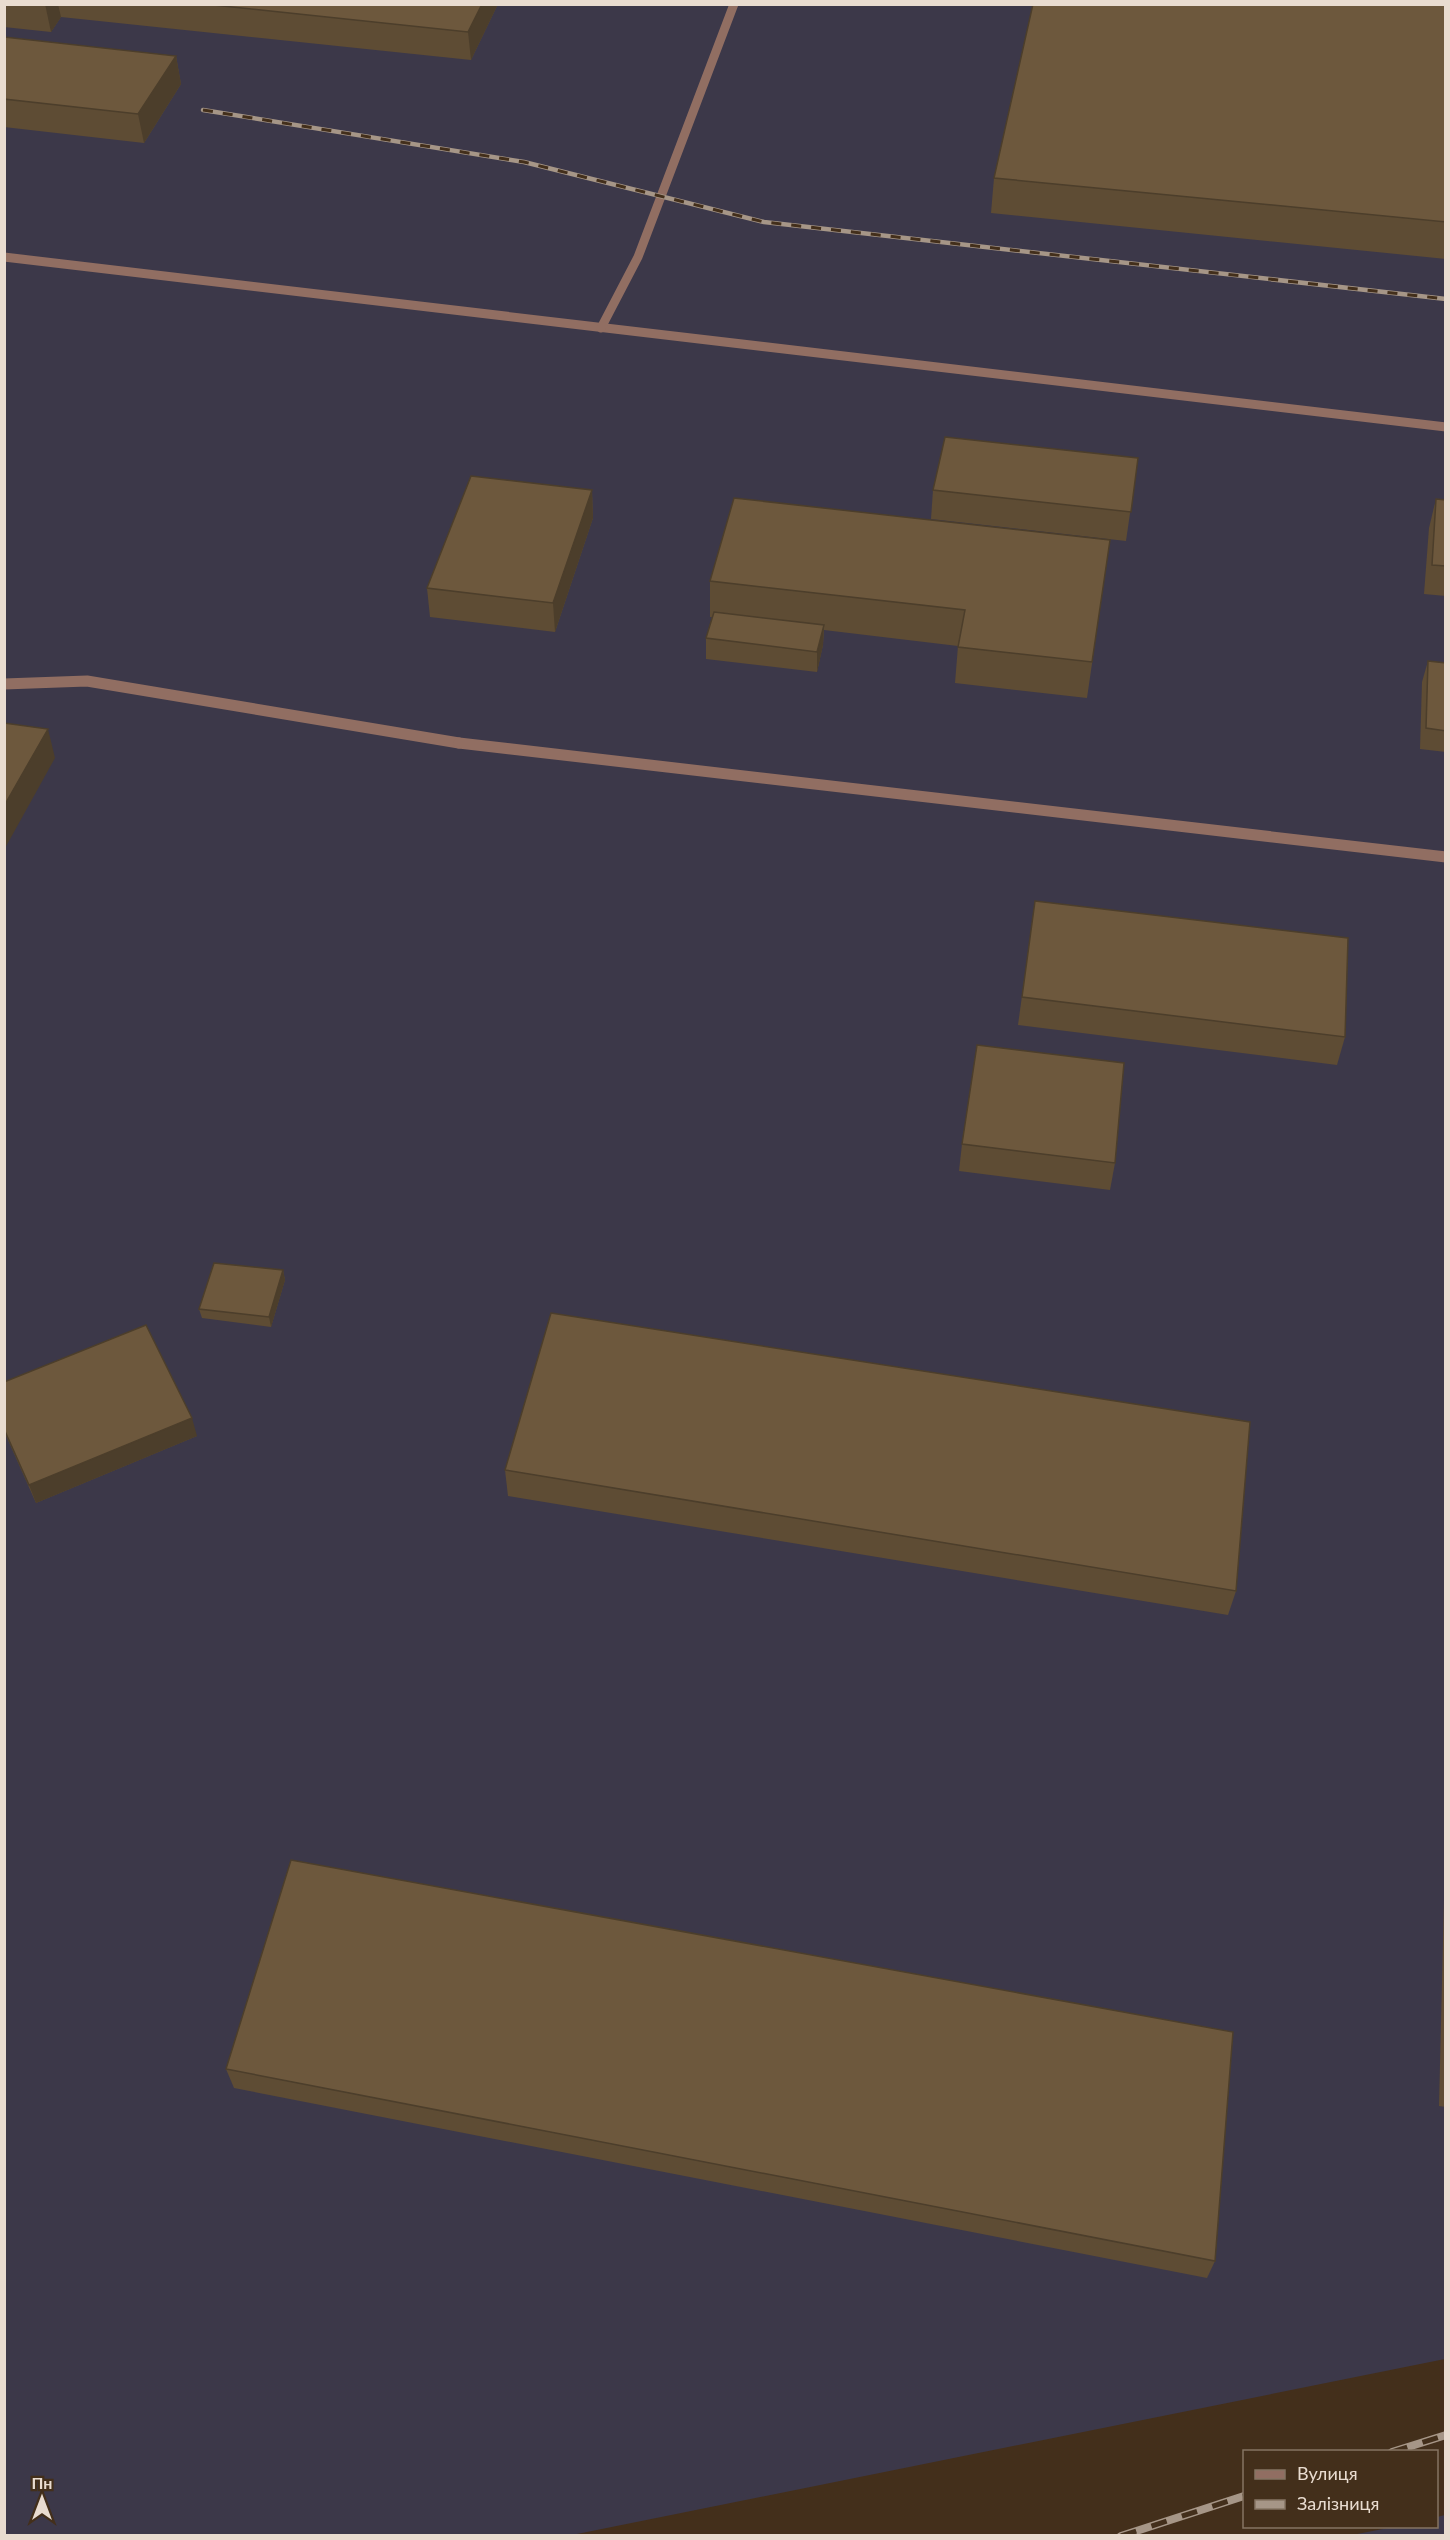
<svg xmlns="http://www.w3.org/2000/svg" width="1450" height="2540" font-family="Lato,sans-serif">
<rect width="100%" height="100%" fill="#432f1b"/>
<!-- industrial -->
<g fill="#3c3849">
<path d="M5,5H1445V2359L572,2535L5,2536Z"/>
<path d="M1445,2515V2535H1352L1393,2527L1436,2526L1437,2517Z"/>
</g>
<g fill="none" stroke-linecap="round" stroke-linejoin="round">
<!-- lane-far1 -->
<g stroke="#916e62" stroke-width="9">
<path d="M4,257L1446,427"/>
<path d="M601,328L638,257L734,4"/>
</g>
<!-- lane -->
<path stroke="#916e62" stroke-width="11" d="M4,684L87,681L459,743"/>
<!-- street -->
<path stroke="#916e62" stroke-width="11" d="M459,743L1446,857"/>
<defs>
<path id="rail-far1" d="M203,110L524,162L764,222L1446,299"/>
<g id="rail">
<path d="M1392,2452L1446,2435"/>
<path d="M1121,2536L1244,2496"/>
</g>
</defs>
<!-- rail-far1 casing -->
<use href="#rail-far1" stroke="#a69687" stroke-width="4.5"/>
<!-- rail casing -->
<use href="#rail" stroke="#a69687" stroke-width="8"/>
<!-- rail-far1 -->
<use href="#rail-far1" stroke="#432f1b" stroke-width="3" stroke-dasharray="10" stroke-linecap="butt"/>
<!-- rail -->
<use href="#rail" stroke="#432f1b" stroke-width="5" stroke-dasharray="16" stroke-linecap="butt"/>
</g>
<!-- wall -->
<g fill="#5e4c34">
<path d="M4,4H498L471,60L61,17L51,32L4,27Z"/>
<path d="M1446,4V259L991,213L994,178Z"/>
<path d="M4,37L176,56L181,84L144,143L4,127Z"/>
<path d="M1138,458L1126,541L931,519L933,490Z"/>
<path d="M592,490L593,518L555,632L430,617L427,588Z"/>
<path d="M1436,499L1446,500V596L1424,594L1429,528Z"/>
<path d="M1110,540L1087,698L955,683L958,646L824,630L823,645L817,672L706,659V638L712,617H710V581Z"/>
<path d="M1428,661L1446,663V752L1420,749L1422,682Z"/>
<path d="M1035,901L1345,1037L1337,1065L1018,1025Z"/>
<path d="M962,1144L1115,1163L1110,1190L959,1171Z"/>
<path d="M283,1270L285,1280L271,1327L202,1318L199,1309Z"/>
<path d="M4,1382L197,1436L36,1503L4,1431Z"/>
<path d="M505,1470L1236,1591L1228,1615L508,1496Z"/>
<path d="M1446,1817V2107L1439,2106Z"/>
<path d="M226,2069L1215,2261L1207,2278L234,2088Z"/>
</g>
<!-- shaded-wall -->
<g fill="#4c3e2b">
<path d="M45,4H58L61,17L51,32Z"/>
<path d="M482,4H498L471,60L468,32Z"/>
<path d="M176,56L181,84L144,143L138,114Z"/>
<path d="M592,490L593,518L555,632L553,603Z"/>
<path d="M824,625L823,645L817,672V652Z"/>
<path d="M48,729L55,758L4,850V806Z"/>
<path d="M283,1270L285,1280L271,1327L269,1317Z"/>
<path d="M192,1418L197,1436L36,1503L29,1485Z"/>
</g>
<!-- building -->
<g fill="#6d583d" stroke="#4c3e2b" stroke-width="1.5">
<path d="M204,4H482L468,32Z"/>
<path d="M1033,4H1446V222L994,178Z"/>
<path d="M4,37L176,56L138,114L4,99Z"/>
<path d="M945,437L1138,458L1131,512L933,490Z"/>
<path d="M471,476L592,490L553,603L427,588Z"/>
<path d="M734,498L1110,540L1092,662L958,647L965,610L710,581Z"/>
<path d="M1436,499L1446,500V566L1432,565Z"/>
<path d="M714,612L824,625L817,652L706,638Z"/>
<path d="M1428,661L1446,663V731L1426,728Z"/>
<path d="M4,723L48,729L4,806Z"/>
<path d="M1035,901L1348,938L1345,1037L1022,997Z"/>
<path d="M977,1045L1124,1063L1115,1163L962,1144Z"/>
<path d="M214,1263L283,1270L269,1317L199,1309Z"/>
<path d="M551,1313L1250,1422L1236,1591L505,1470Z"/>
<path d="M146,1325L192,1418L29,1485L4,1429V1382Z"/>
<path d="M291,1860L1233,2032L1215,2261L226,2069Z"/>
</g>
<!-- border -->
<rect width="1450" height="2540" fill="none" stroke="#e9dcd0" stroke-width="12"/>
<!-- legend -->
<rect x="1243" y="2450" width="195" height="78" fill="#432f1b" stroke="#857463" stroke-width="1.5"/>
<rect x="1255" y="2470" width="30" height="9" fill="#916e62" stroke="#857463" stroke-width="1.5"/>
<text x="1297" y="2480" font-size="18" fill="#e9dcd0">Вулиця</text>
<rect x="1255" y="2500" width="30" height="9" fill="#a69687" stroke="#857463" stroke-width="1.5"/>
<text x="1297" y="2510" font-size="18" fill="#e9dcd0">Залізниця</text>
<!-- north arrow -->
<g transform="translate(42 2498)" stroke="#432f1b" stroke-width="4.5" paint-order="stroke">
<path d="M0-4.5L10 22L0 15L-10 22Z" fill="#e9dcd0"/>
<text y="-9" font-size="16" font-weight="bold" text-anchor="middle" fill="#e9dcd0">Пн</text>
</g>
</svg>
